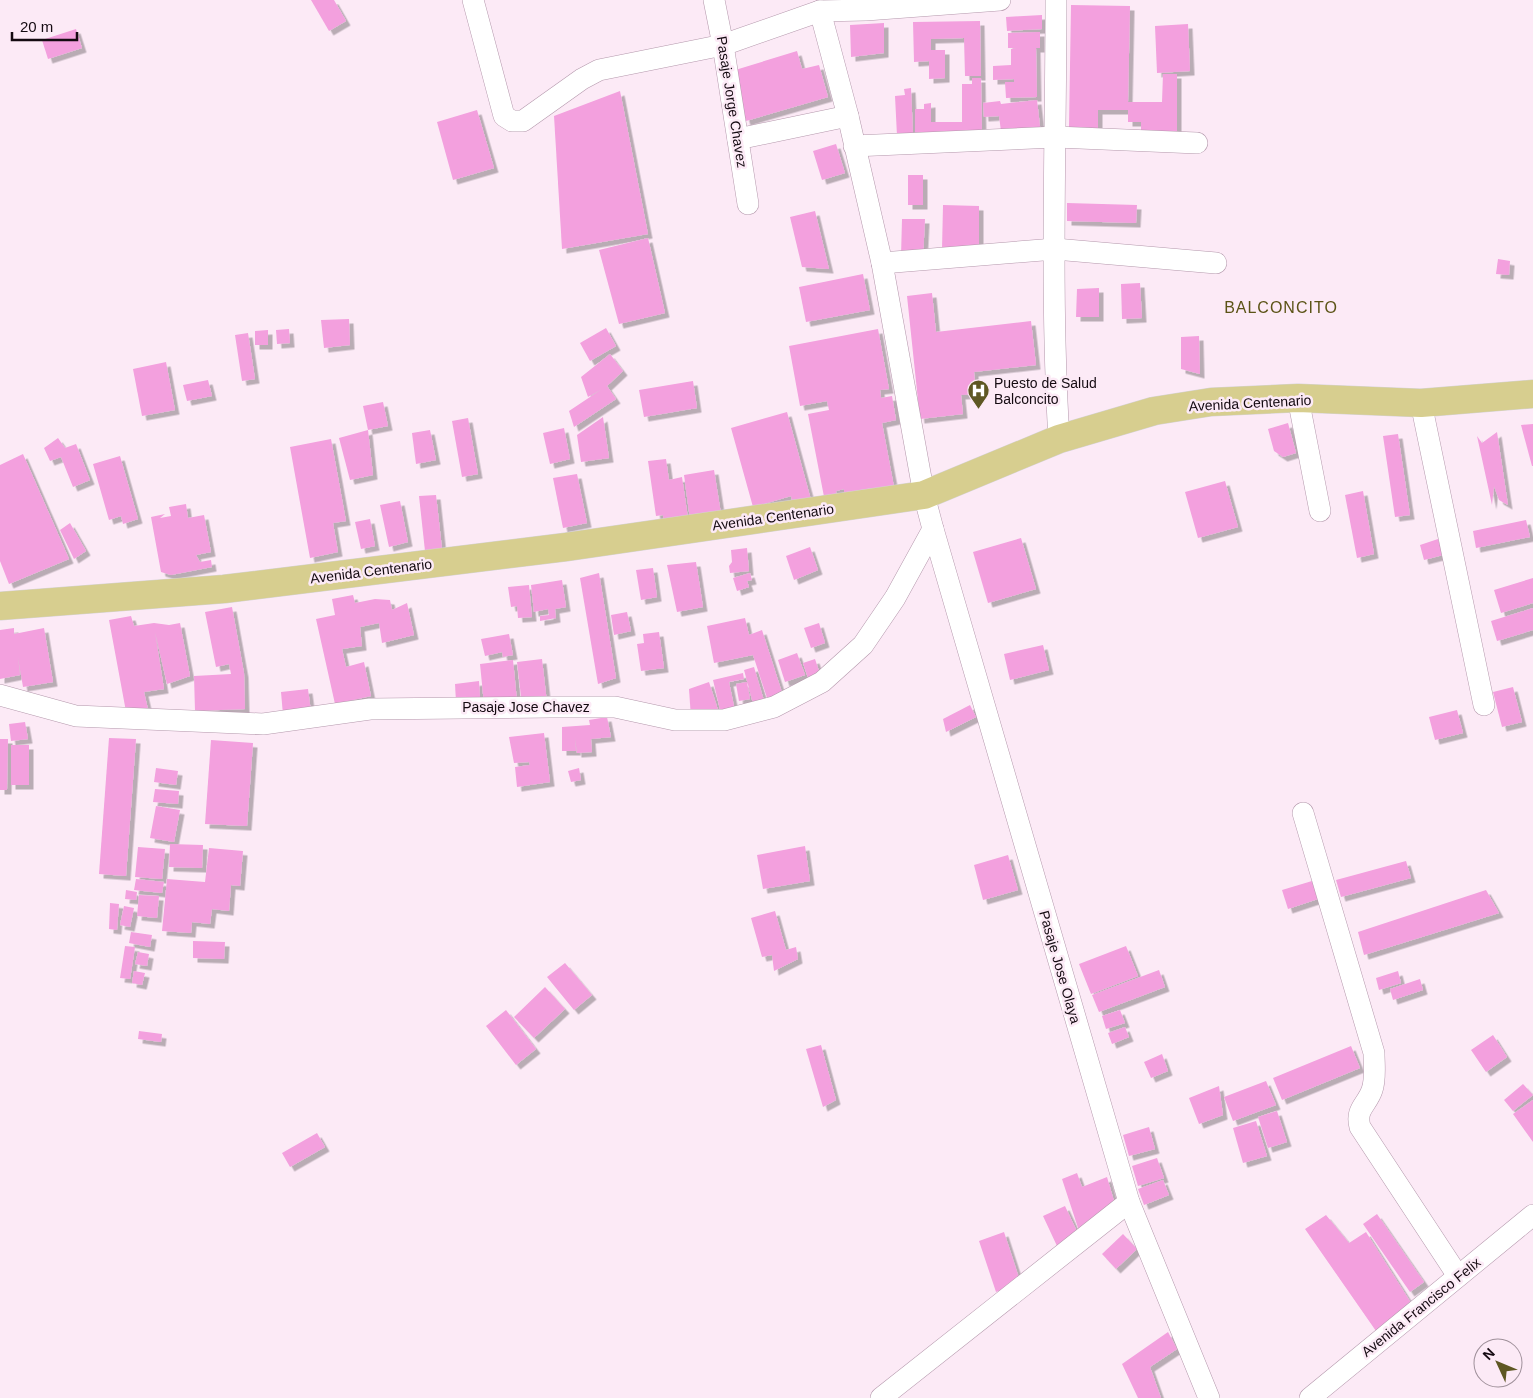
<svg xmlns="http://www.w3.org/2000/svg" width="1533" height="1398" font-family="Helvetica,sans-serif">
<defs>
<filter id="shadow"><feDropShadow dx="4.5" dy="4.5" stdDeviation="0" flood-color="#0004"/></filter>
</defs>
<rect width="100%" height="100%" fill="#fceaf6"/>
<!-- building -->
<g fill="#f3a0de" filter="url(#shadow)">
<path d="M311,0H334L346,21L329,31Z"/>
<path d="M1071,5L1130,6L1128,102H1162L1163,74H1177V137L1141,131V122H1128V110H1098V128L1069,127Z"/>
<path d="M1042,15V29L1007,31L1006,17Z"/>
<path d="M980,21L981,76H965L964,38L931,39V50H945V78L929,79V61L914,62L913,22Z"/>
<path d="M884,23V53L851,57L850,25Z"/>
<path d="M1188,24L1190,71L1157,73L1155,26Z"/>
<path d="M76,29L82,48L48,59L42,40Z"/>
<path d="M1040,32V48H1036L1037,97L1006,98L1005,82H1014V79L993,80V66L1011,65V49L1016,48H1008V33Z"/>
<path d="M797,51L802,69L819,65L828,97L746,121L732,71Z"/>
<path d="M972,78H981L982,137L915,139V109H924V104L931,103V122H962V84H972Z"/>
<path d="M911,88L913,135L897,136L895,96L905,95L904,89Z"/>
<path d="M620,91L648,234L562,249L554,116Z"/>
<path d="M1037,100L1041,135L1002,139L999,116L984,117L983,103L1000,101L1001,104Z"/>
<path d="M477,110L494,168L453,180L437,122Z"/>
<path d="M836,144L845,173L822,180L813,151Z"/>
<rect x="908" y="175" width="15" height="30"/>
<path d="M1067,203L1137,205L1136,223L1067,221Z"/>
<path d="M943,205L979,206V251L942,250Z"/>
<path d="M815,211L829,269L802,267L790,217Z"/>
<path d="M902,219H925L923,258L901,257Z"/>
<path d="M648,238L665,313L619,324L599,250Z"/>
<path d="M1498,259L1510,261L1509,275L1496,274Z"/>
<path d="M863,274L870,310L806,322L799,287Z"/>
<path d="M1140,283L1142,318L1122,319L1121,284Z"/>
<path d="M1099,288V317H1076L1077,289Z"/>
<path d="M932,293L936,332L1031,321L1036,365L974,372L976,394L961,395L963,414L920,419L907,296Z"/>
<path d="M349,319L350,345L324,348L321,320Z"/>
<path d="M606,328L616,346L590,361L580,343Z"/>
<path d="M289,329L290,343L277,344L276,330Z"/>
<path d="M878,329L889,389L880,390L881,398L892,396L896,420L882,423L894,487L872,491V488L844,493V489L836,491L838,505L826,507L808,414L829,410L827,401L800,406L789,346Z"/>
<path d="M268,330V345H255V331Z"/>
<path d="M248,333L255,379L242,381L235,335Z"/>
<path d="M1199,336L1200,374L1181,369V337Z"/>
<path d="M610,354L623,371L607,386L616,399L574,427L569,411L602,389L588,397L581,377Z"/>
<path d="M166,362L175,410L142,416L133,369Z"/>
<path d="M208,380L212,396L187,401L183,385Z"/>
<path d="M693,381L697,408L644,417L639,390Z"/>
<path d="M383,402L388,426L368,430L363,406Z"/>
<path d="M787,412L811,500L793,505L791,496L753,507L731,428Z"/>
<path d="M603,417L609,458L581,462L577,435Z"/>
<path d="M468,418L478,474L462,477L452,421Z"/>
<path d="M1288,423L1296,453L1283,457L1274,451L1268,429Z"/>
<path d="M1533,424V466H1532L1521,425Z"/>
<path d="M564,428L570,459L550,464L543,433Z"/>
<path d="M368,430L373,475L350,480L339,438Z"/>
<path d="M430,430L436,460L416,464L412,433Z"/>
<path d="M1497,432L1508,505L1499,500L1494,486L1492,505L1477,436L1482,443Z"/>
<path d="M1398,434L1410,515L1395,517L1383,436Z"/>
<path d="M58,438L65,448L76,444L90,480L73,487L61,457L50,461L44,448Z"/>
<path d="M331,439L346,521L333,523L338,552L310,558L290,447Z"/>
<path d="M23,454L69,559L9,584L0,561V465Z"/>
<path d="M120,456L138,519L123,524L121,516L109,520L93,464Z"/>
<path d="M666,459L669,480L682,477L689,525L665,529L663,515L656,516L648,461Z"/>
<path d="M714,470L721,514L690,519L684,475Z"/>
<path d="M577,474L587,523L563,528L553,478Z"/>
<path d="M1225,481L1238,527L1198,538L1185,492Z"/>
<path d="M1363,491L1374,554L1357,558L1345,495Z"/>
<path d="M436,495L442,549L425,551L419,496Z"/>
<path d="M400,501L408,542L389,547L380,505Z"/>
<path d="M186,504L188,518L204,515L211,552L196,555L200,562L211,560L212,567L171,575L161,572L151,517L165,514L160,518L171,516L169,507Z"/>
<path d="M370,519L375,546L361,549L355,522Z"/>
<path d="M1526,520L1530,537L1476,548L1473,531Z"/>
<path d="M70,523L86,551L74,559L60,530Z"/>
<path d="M1021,538L1036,589L988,603L973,552Z"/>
<path d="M1438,539L1443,555L1424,560L1420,545Z"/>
<path d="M810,547L818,570L794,580L786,556Z"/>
<path d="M747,548L749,571L730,573L729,566L732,562L731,550Z"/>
<path d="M696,562L703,607L677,612L667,565Z"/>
<path d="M653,568L657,597L641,600L636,570Z"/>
<path d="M599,573L616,678L598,684L580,578Z"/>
<path d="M750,573L752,580L747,581L749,587L737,591L733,578Z"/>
<path d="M1533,578V603L1501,613L1494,590Z"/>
<path d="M562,580L566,607L555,609L556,618L540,621V616L549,615L548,609L534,612L531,585Z"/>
<path d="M529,585L532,617L518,618L517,606L511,607L508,587Z"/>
<path d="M353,595L355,603L375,599L390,600L392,610L407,603L414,635L382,643L379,623L360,627L362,646L342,649L346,667L364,662L371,696L335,704L316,619L335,615L332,599Z"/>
<path d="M232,607L244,673L245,709L195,711L194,676L231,674L229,664L216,667L205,612Z"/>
<path d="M1533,608V630L1497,641L1491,621Z"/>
<path d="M627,612L631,631L614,635L611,615Z"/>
<path d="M131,616L134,626L154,623L169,625L180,623L190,676L167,684L155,632L164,689L144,692L150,718L127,717L109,620Z"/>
<path d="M745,618L749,635L762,630L784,699L769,704L753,655L714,663L707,626Z"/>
<path d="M819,623L825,643L811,648L804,628Z"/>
<path d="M14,628V634L44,628L53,682L23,687L18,657L20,675L0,679V630Z"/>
<path d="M659,632L664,668L641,671L637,644L644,643L643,634Z"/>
<path d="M509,634L513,655L503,657L502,652L485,656L481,639Z"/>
<path d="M1043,645L1049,670L1010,680L1004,654Z"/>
<path d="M797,653L805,675L785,682L778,660Z"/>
<path d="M542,659L547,703L522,705L517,662Z"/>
<path d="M815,659L821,677L809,681L803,663Z"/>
<path d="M513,660L517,701L484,704L480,664Z"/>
<path d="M754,667L765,704L754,707L744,670Z"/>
<path d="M743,673L744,679L729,682L735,711L721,714L713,680Z"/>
<path d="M479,681L480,697L456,702L455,684Z"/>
<path d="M709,682L720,716L691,718L689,689Z"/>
<path d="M747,682L750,699L739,701L736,684Z"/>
<path d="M1513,687L1522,722L1502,727L1493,692Z"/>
<path d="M308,689L311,712L283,715L281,692Z"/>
<path d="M970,705L976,717L946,732L943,719Z"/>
<path d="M1457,710L1463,733L1435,740L1429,717Z"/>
<path d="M607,717L611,737L591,739L592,752L577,753L575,737L576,751H562V727L590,725L589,720Z"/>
<path d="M25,722L28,739L11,741L9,724Z"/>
<path d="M544,733L550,782L517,787L515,767L530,765L529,762L514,763L509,737Z"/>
<path d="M109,738L136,739L126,876L99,874Z"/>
<path d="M0,739H8L7,790H0Z"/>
<path d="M211,740L253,743L247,826L205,824Z"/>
<rect x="11" y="745" width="18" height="40"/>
<path d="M156,768L178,771L176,785L154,782Z"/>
<path d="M579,768L581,780L571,782L568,771Z"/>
<path d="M155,789L179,791L178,804L153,802Z"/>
<path d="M156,806L180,810L174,842L150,838Z"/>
<path d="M170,844L203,845L202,868L169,867Z"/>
<path d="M805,846L810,881L763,889L757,855Z"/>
<path d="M138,847L165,849L162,879L135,877Z"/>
<path d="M209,848L243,851L240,886L231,885L229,911L212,909L210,924L192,922L191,933L162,931L167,879L205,882Z"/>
<path d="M1008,855L1018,890L983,900L974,865Z"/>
<path d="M1406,861L1411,878L1341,897L1336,880Z"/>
<path d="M136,879L164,882L162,893L134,890Z"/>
<path d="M1312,881L1318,899L1288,909L1282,890Z"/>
<path d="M126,890L137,892L136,900L125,899Z"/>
<path d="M1486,890L1499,913L1364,955L1358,932Z"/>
<path d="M139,895L159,896L157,918L137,916Z"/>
<path d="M110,903L119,904L117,930L109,929Z"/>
<path d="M124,906L134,908L130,927L120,925Z"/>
<path d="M775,911L786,950L796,947L798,959L774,971L772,955L762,957L751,918Z"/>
<path d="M131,932L152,935L150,947L129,943Z"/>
<path d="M193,941L225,942L224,959L193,958Z"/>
<path d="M125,946L135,947L130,979L120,978Z"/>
<path d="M1126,946L1138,976L1091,994L1079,964Z"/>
<path d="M138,952L149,954L147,966L135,964Z"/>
<path d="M565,963L592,995L574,1010L547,977Z"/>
<path d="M1159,970L1165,987L1099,1012L1092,995Z"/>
<path d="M134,971L145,973L142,985L132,983Z"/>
<path d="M1398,971L1401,983L1379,990L1376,978Z"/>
<path d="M1420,979L1423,990L1393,1000L1390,989Z"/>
<path d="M545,987L565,1009L534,1038L514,1017Z"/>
<path d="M506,1010L536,1049L516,1065L486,1026Z"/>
<path d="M1120,1010L1125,1023L1106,1029L1102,1016Z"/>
<path d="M1125,1027L1129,1037L1112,1044L1108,1033Z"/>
<path d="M139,1031L162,1034L161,1042L138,1039Z"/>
<path d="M1493,1035L1507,1057L1486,1072L1471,1050Z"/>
<path d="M821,1045L836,1100L823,1107L806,1049Z"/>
<path d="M1351,1046L1360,1068L1282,1100L1273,1078Z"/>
<path d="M1162,1054L1168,1071L1151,1078L1144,1062Z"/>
<path d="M1266,1081L1276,1105L1233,1121L1224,1097Z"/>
<path d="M1523,1084L1533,1095L1513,1111L1504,1100Z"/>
<path d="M1219,1086L1223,1115L1199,1124L1189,1098Z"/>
<path d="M1533,1100V1142L1513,1114Z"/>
<path d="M1277,1111L1287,1142L1268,1148L1258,1117Z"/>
<path d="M1256,1121L1267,1156L1243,1163L1233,1128Z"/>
<path d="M1149,1127L1155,1149L1129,1156L1123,1135Z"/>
<path d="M317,1133L325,1147L290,1167L282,1153Z"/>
<path d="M1157,1158L1164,1178L1138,1186L1132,1166Z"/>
<path d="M1077,1173L1082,1187L1107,1177L1116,1208L1080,1234L1062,1179Z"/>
<path d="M1163,1180L1169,1195L1144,1205L1138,1189Z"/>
<path d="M1065,1206L1079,1236L1057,1246L1043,1216Z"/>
<path d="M1377,1214L1424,1282L1410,1292L1363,1224Z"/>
<path d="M1326,1215L1349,1243L1366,1232L1413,1306L1376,1331L1305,1229Z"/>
<path d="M1004,1232L1021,1284L996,1292L979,1241Z"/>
<path d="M1123,1234L1137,1249L1116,1269L1102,1254Z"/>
<path d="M1168,1332L1177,1349L1150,1367L1161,1398H1138L1122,1364Z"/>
</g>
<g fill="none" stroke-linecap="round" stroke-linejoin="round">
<defs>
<g id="minor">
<path d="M473,0L504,116L512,121H523L582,79L599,70L723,45L820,11L866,10L1000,0"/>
<path d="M714,0L723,45L748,204"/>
<path d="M1056,0C1056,146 1050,293 1059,439"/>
<path d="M738,139L848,116"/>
<path d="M854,146L1056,137L1197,143"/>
<path d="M882,263L1055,249L1216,263"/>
<path d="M1298,398L1320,511"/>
<path d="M1421,403L1484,705"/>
<path d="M933,529L1129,1202L1209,1398"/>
<path d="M0,695L76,716L263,724L370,709L551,707H615L675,720H724L774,707L822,682L863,645L895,598L933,529L924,495L882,263L848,116L820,11"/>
<path d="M1303,813L1374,1053C1374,1065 1376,1079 1372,1090C1367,1105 1355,1109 1360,1127L1458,1276"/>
<path d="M881,1398L1129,1202"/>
<path d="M1310,1398L1533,1215"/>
</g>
<path id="major" d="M0,606L224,589L566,547L924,495L1059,439L1154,411L1211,402L1298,398L1421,403L1533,394"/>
</defs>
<!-- minor casing -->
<use href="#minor" stroke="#b498ac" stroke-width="22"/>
<!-- major casing -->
<use href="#major" stroke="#d5d3d4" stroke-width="29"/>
<!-- minor -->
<use href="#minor" stroke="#fff" stroke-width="21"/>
<!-- major -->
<use href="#major" stroke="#d7ce8f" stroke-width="28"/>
</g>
<!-- icons -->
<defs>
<symbol id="hospital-pin" viewBox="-11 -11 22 30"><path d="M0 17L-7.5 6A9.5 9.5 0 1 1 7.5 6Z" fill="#5e5723" stroke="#fceaf6"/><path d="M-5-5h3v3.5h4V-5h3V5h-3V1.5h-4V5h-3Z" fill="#fff"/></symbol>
</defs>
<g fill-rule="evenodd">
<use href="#hospital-pin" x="966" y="378" width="25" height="34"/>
</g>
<g text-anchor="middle" stroke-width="5" stroke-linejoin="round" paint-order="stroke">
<!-- street labels -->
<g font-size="14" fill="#140a11" stroke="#fceaf6">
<text transform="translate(732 102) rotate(81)" y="5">Pasaje Jorge Chavez</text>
<text transform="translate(1250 403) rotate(-3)" y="5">Avenida Centenario</text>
<text transform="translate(773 517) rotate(-8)" y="5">Avenida Centenario</text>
<text transform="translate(371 571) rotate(-7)" y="5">Avenida Centenario</text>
<text x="526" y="712">Pasaje Jose Chavez</text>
<text transform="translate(1060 967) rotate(74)" y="5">Pasaje Jose Olaya</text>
<text transform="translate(1421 1307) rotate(-39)" y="5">Avenida Francisco Felix</text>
</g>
<!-- poi labels -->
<g font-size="14" fill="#140a11" stroke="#fceaf6" text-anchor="start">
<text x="994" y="388">Puesto de Salud<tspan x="994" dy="16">Balconcito</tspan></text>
</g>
<!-- quarter labels -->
<g font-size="16" letter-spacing="1" fill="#5b5316" stroke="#fceaf6">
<text x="1281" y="313">BALCONCITO</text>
</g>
</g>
<!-- north arrow -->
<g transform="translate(1498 1363) rotate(314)"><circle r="24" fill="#fceaf6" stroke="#9f909a"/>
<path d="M0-4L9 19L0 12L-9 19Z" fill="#5e5723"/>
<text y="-8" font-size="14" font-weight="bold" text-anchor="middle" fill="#140a11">N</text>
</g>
<!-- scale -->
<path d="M12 32v8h65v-8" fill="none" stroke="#140a11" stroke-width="2.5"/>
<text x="20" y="32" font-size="15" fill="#140a11" stroke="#fceaf6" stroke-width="4" paint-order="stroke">20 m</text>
</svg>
